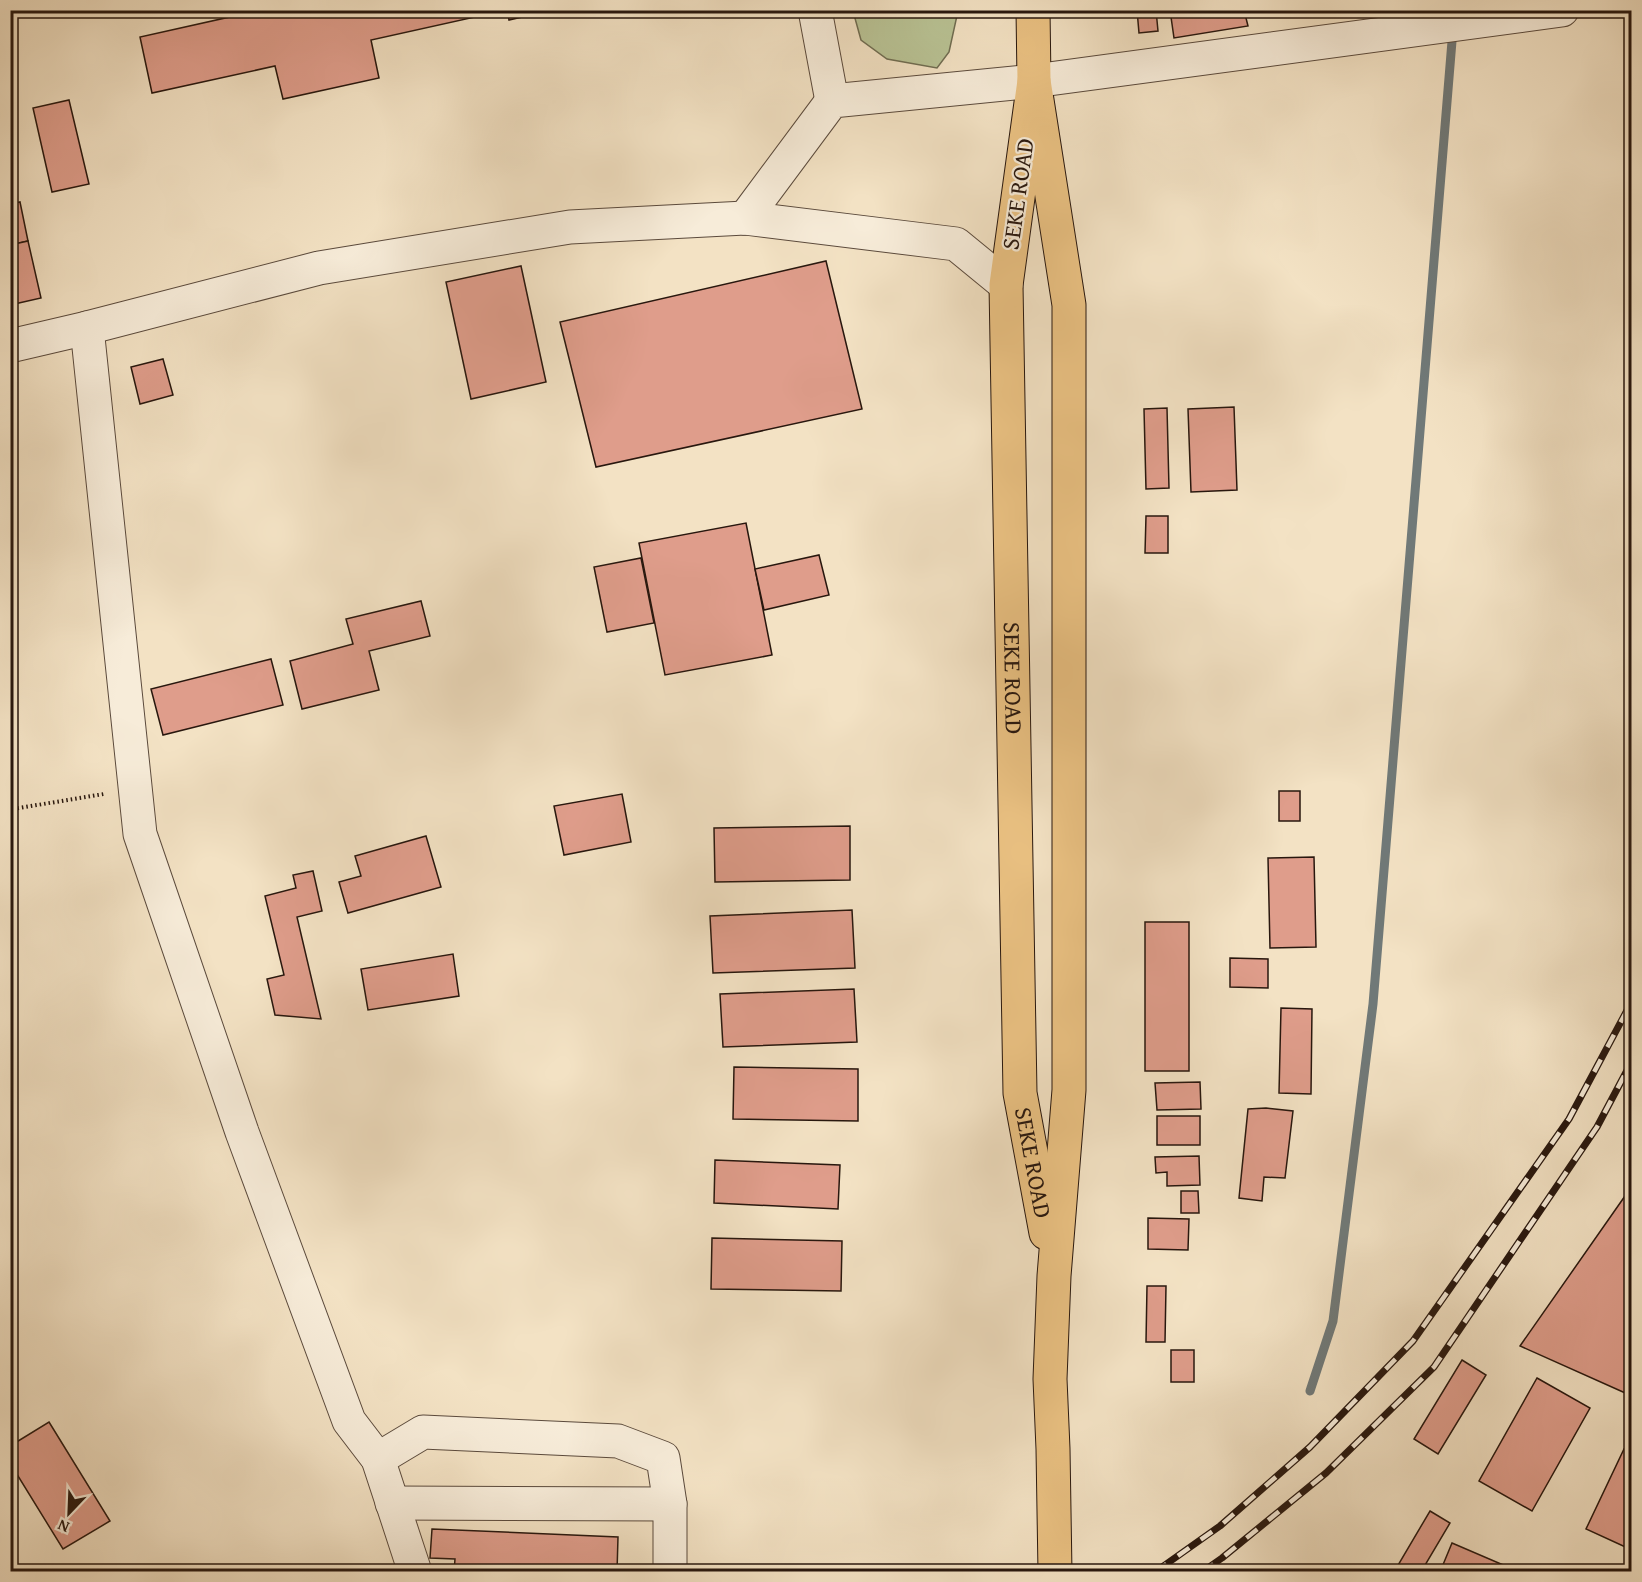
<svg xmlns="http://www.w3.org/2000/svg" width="1642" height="1582" font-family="'Gentium Book Plus',serif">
<rect width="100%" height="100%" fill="#f3e2c4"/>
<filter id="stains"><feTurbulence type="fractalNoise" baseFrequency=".00333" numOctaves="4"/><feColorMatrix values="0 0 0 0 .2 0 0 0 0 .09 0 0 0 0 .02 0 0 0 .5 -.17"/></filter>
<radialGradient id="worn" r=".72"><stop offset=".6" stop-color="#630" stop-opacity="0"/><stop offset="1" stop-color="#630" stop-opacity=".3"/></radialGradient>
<!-- green -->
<path fill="#b9c395" stroke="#706d52" stroke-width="1.5" d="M853,11H958L949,52L937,68L887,59L861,40Z"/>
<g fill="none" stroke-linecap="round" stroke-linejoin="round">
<!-- stream -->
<path stroke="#707978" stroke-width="9" d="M1310,1391L1333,1321L1373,1004L1453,29"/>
</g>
<!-- building -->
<g fill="#df9d8b" stroke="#28170e" stroke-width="1.5">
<path d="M474,10L475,17L371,40L379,78L283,99L275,66L152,93L140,37L261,10Z"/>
<path d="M507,10H552L509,20Z"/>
<path d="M1137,10H1156L1158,31L1139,33Z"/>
<path d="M1170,10H1244L1248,26L1174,38Z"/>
<path d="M69,100L89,184L52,192L33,108Z"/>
<path d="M20,202L28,241L10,245V204Z"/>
<path d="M28,241L41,298L10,305V245Z"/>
<path d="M826,261L862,409L596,467L560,322Z"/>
<path d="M521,266L546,382L471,399L446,282Z"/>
<path d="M163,359L173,395L140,404L131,367Z"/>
<path d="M1234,407L1237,490L1191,492L1188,409Z"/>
<path d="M1167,408L1169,488L1146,489L1144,409Z"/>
<path d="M1146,516H1168V553H1145Z"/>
<path d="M746,523L772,655L665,675L639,543Z"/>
<path d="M819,555L829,595L764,610L755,569Z"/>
<path d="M641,558L654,623L607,632L594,567Z"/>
<path d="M421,601L430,636L369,651L379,690L302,709L290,661L353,644L346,619Z"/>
<path d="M271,659L283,705L163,735L151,689Z"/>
<rect x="1279" y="791" width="21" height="30"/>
<path d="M622,794L631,842L564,855L554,806Z"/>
<path d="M850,826V880L715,882L714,828Z"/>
<path d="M426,836L441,887L348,913L339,882L361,876L355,856Z"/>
<path d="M1314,857L1316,947L1270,948L1268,858Z"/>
<path d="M313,871L322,911L297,917L321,1019L275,1015L267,979L284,975L265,896L296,888L293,875Z"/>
<path d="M852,910L855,968L713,973L710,916Z"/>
<rect x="1145" y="922" width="44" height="149"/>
<path d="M453,954L459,996L368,1010L361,969Z"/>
<path d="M1230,958L1268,959V988L1230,987Z"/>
<path d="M854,989L857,1042L723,1047L720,994Z"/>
<path d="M1281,1008L1312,1009L1311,1094L1279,1093Z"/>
<path d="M734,1067L858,1069V1121L733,1119Z"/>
<path d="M1200,1082L1201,1109L1157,1110L1155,1083Z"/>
<path d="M1266,1108L1293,1111L1285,1178L1264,1177L1262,1201L1239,1198L1248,1109Z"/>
<rect x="1157" y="1116" width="43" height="29"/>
<path d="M1199,1156L1200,1185L1167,1186V1172L1156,1173L1155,1157Z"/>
<path d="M715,1160L840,1165L838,1209L714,1203Z"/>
<path d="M1632,1186V1396L1520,1346Z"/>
<path d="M1181,1191H1198L1199,1213H1181Z"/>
<path d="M1148,1218L1189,1219L1188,1250L1148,1249Z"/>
<path d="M712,1238L842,1241L841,1291L711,1289Z"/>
<path d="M1147,1286H1166L1165,1342H1146Z"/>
<rect x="1171" y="1350" width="23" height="32"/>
<path d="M1462,1360L1486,1375L1438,1454L1414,1439Z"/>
<path d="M1537,1378L1590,1408L1532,1511L1479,1481Z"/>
<path d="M49,1422L110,1521L63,1549L10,1463V1446Z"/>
<path d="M1624,1449L1632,1452V1550L1586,1529Z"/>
<path d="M1430,1511L1450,1523L1421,1572H1394Z"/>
<path d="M432,1529L618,1537L617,1572H454L455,1559L430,1558Z"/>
<path d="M1452,1543L1515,1570V1572H1440Z"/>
</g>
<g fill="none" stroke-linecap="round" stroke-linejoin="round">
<defs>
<g id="minor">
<path d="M815,10L832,101"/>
<path d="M745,218L832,101L1034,81L1562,10"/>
<path d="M87,328L140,834L242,1132L349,1421L378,1459L415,1572"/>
<path d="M10,346L87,328L319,268L570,227L745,218L956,244L1006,285"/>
<path d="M378,1459L423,1432L618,1441L663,1458L670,1504V1572"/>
<path d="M392,1503L670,1504"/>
</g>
<g id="major">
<path id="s1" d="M1033,10L1034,81L1006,285L1020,1093L1046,1233"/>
<path d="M1034,81L1069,305V1090L1054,1276L1050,1379L1053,1449L1055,1572"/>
</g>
</defs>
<!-- minor casing -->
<use href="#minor" stroke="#5b4a3c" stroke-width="35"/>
<!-- major casing -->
<use href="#major" stroke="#28170e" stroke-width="35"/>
<!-- path -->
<g stroke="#28170e" stroke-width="4" stroke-dasharray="1.5 3" stroke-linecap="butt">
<path d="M10,775L14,783L13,809"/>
<path d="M13,809L104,794"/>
</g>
<!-- minor -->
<use href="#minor" stroke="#f7ecd9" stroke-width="33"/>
<!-- major -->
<use href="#major" stroke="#eac182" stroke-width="33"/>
<defs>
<g id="rail">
<path d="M1155,1572L1220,1526L1310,1447L1413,1341L1569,1119L1632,1001"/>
<path d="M1202,1572L1222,1558L1326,1473L1434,1367L1597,1127L1632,1061"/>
</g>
</defs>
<!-- rail casing -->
<use href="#rail" stroke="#28170e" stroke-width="7"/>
<!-- rail -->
<use href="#rail" stroke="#f7ecd9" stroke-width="4.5" stroke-dasharray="14" stroke-linecap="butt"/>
</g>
<g text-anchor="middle" stroke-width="4.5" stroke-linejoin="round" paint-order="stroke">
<!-- street labels -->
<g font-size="24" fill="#28170e" stroke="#f7ecd9">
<text transform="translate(1018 194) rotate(-82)" y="8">SEKE ROAD</text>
<text dy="8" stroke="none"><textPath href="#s1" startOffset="670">SEKE ROAD</textPath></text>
<text dy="8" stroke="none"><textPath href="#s1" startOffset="1156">SEKE ROAD</textPath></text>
</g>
</g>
<!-- margin -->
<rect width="1642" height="1582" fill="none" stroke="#f3e2c4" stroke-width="36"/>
<rect x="12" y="12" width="1618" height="1558" fill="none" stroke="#28170e" stroke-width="3"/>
<rect x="18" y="18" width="1606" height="1546" fill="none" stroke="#28170e" stroke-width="1.5"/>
<!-- north arrow -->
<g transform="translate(69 1513) rotate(203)" stroke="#f7ecd9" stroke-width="4.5" paint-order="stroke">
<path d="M0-4.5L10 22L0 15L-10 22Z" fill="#28170e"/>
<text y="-9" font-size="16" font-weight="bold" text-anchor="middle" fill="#28170e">N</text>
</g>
<rect width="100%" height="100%" filter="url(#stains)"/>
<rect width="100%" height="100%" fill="url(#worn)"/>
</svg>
